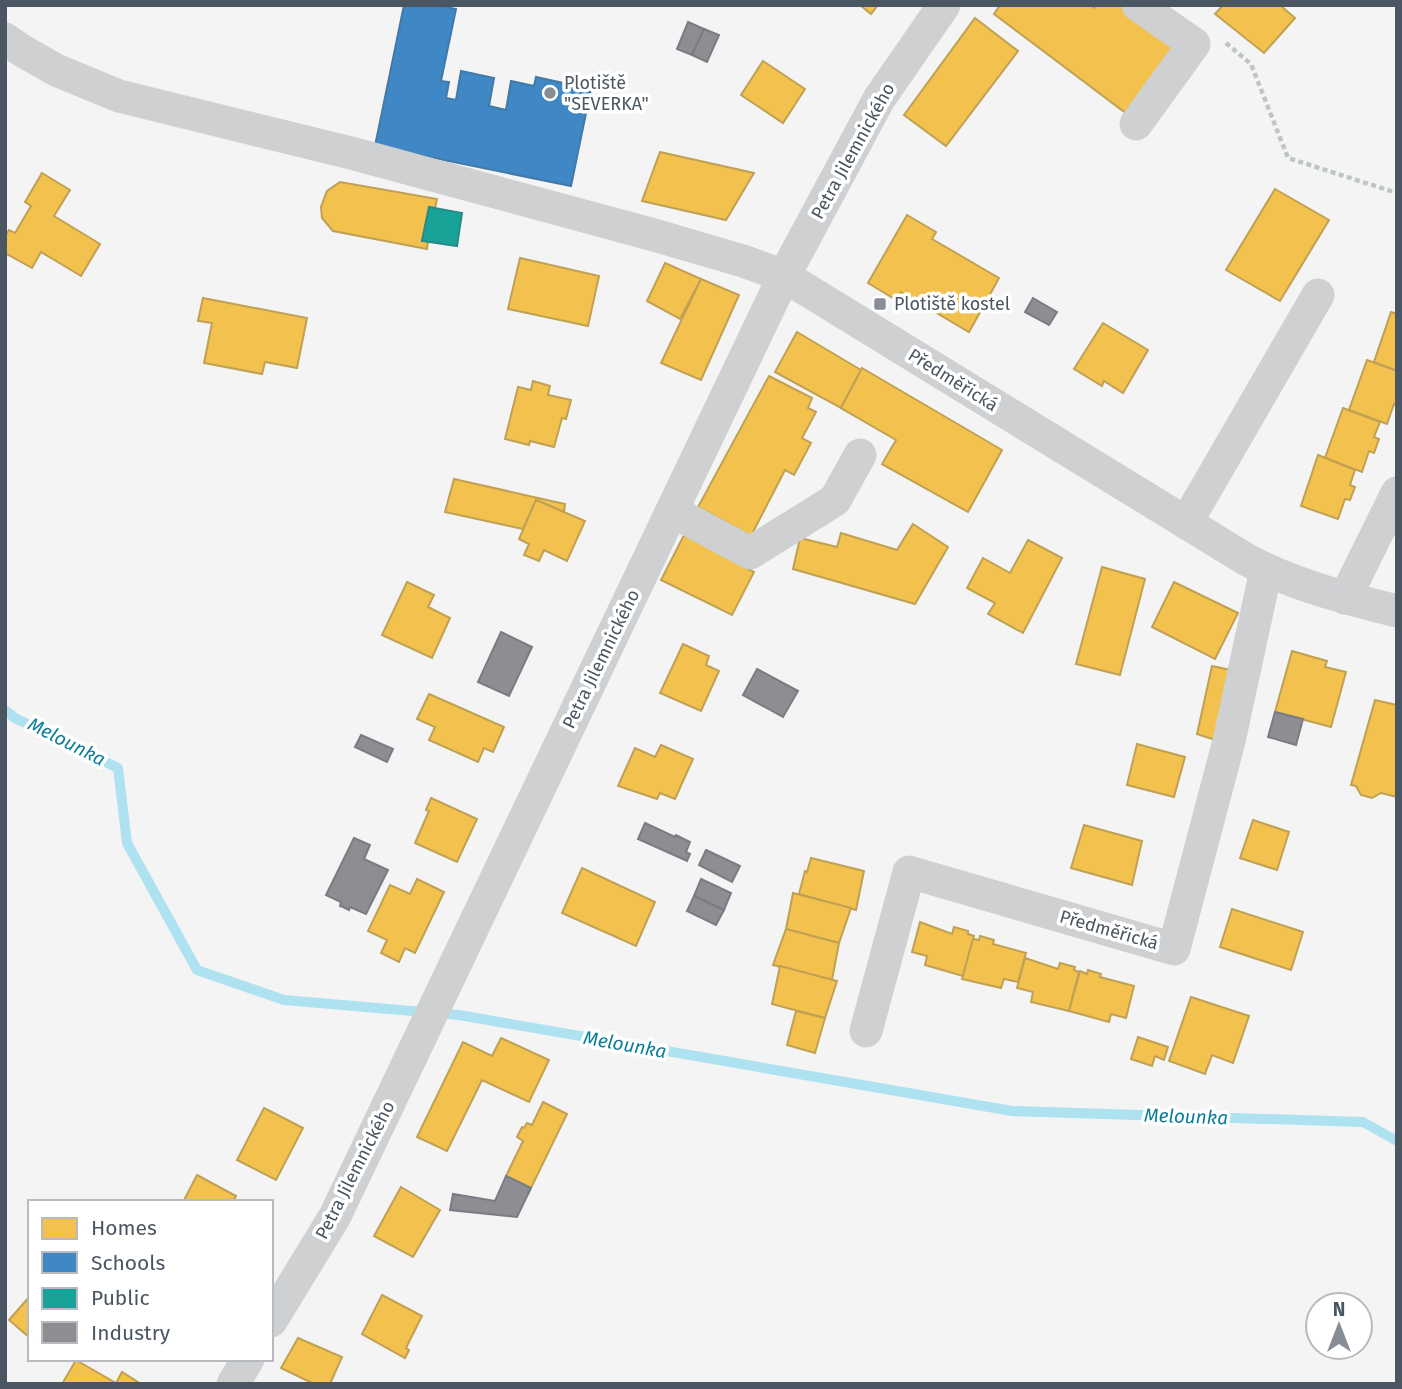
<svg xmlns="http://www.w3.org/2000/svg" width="1402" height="1389" font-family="'Fira Sans',sans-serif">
<rect width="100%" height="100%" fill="#f4f4f4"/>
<!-- homes -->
<g fill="#f2c14e" stroke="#c0a154" stroke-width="2">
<path d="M860,5H878L871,14Z"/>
<path d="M1000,5H1091L1094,8L1096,5H1120L1175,47L1127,114L994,14Z"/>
<path d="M1223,5H1280L1295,18L1264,53L1215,14Z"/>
<path d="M975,18L1018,51L946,146L904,115Z"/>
<path d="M763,61L805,89L783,123L741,95Z"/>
<path d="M660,152L754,173L726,220L642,201Z"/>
<path d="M42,173L70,190L54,216L100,244L81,276L41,252L32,268L5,253V236L9,230L15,233L31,206L25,202Z"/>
<path d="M340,182L437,199L435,208L429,207L422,241H428L427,249L333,231L322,218L321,207L327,191Z"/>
<path d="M1275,189L1329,220L1280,301L1226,270Z"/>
<path d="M907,215L936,232L932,239L999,278L969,332L901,292L896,300L868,283Z"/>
<path d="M520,258L599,276L588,326L508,309Z"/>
<path d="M665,263L701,279L680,319L647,301Z"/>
<path d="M701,279L739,295L701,380L661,363Z"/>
<path d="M203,298L307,318L297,368L265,362L262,374L204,363L212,323L198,321Z"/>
<path d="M1391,312L1397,314V371L1374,362Z"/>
<path d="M1103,323L1148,350L1123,393L1104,381L1102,386L1074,369Z"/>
<path d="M797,332L861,370L841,408L775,372Z"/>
<path d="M1367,360L1397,371V405L1394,404L1387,424L1349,410Z"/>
<path d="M862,368L1002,450L968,512L882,464L896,440L841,408Z"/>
<path d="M769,376L812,398L808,408L816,412L802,438L811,443L794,475L785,470L751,536L698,507Z"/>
<path d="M533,381L550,386L548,395L571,400L566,419L562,418L554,447L530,441L529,445L505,439L518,387L531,390Z"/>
<path d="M1343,408L1380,422L1374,437L1379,439L1374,453L1369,451L1362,472L1325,458Z"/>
<path d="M1318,455L1355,470L1350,485L1355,487L1350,500L1345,499L1338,519L1301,506Z"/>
<path d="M454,479L565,504L564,512L536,500L523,529L445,512Z"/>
<path d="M536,500L585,521L567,561L544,550L539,561L524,555L529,544L519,539Z"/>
<path d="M913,524L948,547L915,604L793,569L800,538L837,547L841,533L897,550Z"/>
<path d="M684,535L754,572L732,615L661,580Z"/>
<path d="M1028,540L1062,558L1023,633L988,614L995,603L967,588L983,558L1010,573Z"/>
<path d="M1102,567L1145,579L1120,675L1076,664Z"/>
<path d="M407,582L434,595L428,607L450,618L432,658L382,635Z"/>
<path d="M1174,582L1238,613L1215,659L1152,627Z"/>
<path d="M683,644L709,656L706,665L719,671L701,711L660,693Z"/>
<path d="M1292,651L1327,661L1325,667L1346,672L1331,727L1275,712Z"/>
<path d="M1212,666L1231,670L1215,740L1197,734Z"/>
<path d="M429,694L504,727L493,752L484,748L478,762L429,740L435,727L417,719Z"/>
<path d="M1375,700L1397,705V797L1381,793L1372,798L1361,795L1356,786L1351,785Z"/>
<path d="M1137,744L1185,757L1174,797L1127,785Z"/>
<path d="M661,745L693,759L675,799L660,793L657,799L618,786L635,748L655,757Z"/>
<path d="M431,798L477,819L457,862L415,843L429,811L426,810Z"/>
<path d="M1253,820L1289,832L1277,870L1240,858Z"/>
<path d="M1084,825L1142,841L1132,885L1071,868Z"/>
<path d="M811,858L864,871L856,910L799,894L805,871L807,872Z"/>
<path d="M582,868L655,902L636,946L562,913Z"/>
<path d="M417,879L444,892L415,953L405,948L399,962L381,953L387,940L368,931L390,885L410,894Z"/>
<path d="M793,893L851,908L839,943L786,929Z"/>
<path d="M1232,909L1303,932L1291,970L1220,947Z"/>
<path d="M920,922L952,934L954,927L968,931V934L974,936L963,976L925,965L927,956L912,952Z"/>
<path d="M786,929L839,943L832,980L773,965Z"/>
<path d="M980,936L994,940L993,944L1026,953L1018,982L1004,979L1001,988L962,979L973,939L979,940Z"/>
<path d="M1025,958L1058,969L1060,963L1075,967L1074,970L1079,972L1069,1011L1031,1002L1033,992L1017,988Z"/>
<path d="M780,966L837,981L825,1018L772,1004Z"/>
<path d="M1088,970L1101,974L1100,977L1134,986L1126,1018L1111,1014L1109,1022L1069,1011L1080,971L1087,974Z"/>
<path d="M1191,997L1249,1016L1233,1063L1212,1055L1205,1074L1169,1061Z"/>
<path d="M796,1011L825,1018L815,1053L787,1045Z"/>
<path d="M1138,1037L1168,1047L1164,1060L1155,1056L1152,1066L1131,1059Z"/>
<path d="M501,1038L549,1060L529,1102L482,1080L447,1151L417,1137L463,1042L492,1056Z"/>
<path d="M543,1102L567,1114L531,1188L506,1176L523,1141L517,1137L522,1127L524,1128L527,1123L532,1125Z"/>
<path d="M264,1108L303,1128L276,1180L237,1160Z"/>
<path d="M197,1175L236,1196L233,1202H183Z"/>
<path d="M401,1187L440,1210L413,1257L374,1236Z"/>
<path d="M382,1295L422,1316L406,1348L409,1350L405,1358L362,1334Z"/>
<path d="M30,1296V1338L9,1320Z"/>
<path d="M298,1338L342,1357L330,1384H314L281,1368Z"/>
<path d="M76,1360L116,1383L122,1372L141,1384H62Z"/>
</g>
<!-- schools -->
<path fill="#3f88c5" stroke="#4279a7" stroke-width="2" d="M404,5H436L456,9L441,81L449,82L446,98L456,100L461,71L494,78L489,106L506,110L511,81L534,86L536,77L591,89L571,186L375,146Z"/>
<!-- public -->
<path fill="#17a398" stroke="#268c88" stroke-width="2" d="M429,207L462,213L457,246L422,241Z"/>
<!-- industry -->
<g fill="#8d8d92" stroke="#797c83" stroke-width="2">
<path d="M688,22L704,29L692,55L677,49Z"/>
<path d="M704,29L719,35L707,62L692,55Z"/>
<path d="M1033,298L1057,312L1049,325L1025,312Z"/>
<path d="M501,632L532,647L509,696L478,682Z"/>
<path d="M757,669L798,691L783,717L743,695Z"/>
<path d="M1275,712L1303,719L1296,745L1268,737Z"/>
<path d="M361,735L393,749L387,762L355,747Z"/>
<path d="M645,823L675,837L676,835L690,842L686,852L690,854L687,861L638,839Z"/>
<path d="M354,838L370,845L364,859L388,870L366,914L350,907L349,910L343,907L340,906L341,902L326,895Z"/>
<path d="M706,850L740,866L732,882L699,865Z"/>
<path d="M701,879L731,893L724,910L694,896Z"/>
<path d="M694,896L724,910L716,925L687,911Z"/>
<path d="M506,1176L531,1188L517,1217L450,1210L453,1194L495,1201Z"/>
</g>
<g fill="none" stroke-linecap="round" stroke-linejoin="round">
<!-- stream -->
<path stroke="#aee2f0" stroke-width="10" d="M5,710L15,718L118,768L127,843L197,970L284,1000L459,1015L1012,1111L1363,1122L1397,1141"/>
<!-- path -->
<path stroke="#bcc7c4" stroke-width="4.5" stroke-dasharray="5 3.5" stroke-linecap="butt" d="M1226,43L1251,64L1288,158L1397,193"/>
<!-- minor -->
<g stroke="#ced0d2" stroke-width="33">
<path d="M5,39L21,50L56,70L119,96L351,153L654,235L743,261L784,276L1247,560C1294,585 1345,598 1397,611"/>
<path d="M1136,124L1194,44L1138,5"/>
<path d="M672,511L750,553L835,500L860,455"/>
<path d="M1186,523L1318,295"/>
<path d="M1345,598L1397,493"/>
<path d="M866,1031L909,872L1174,949L1229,741L1266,570"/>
<path d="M271,1321L335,1216L784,276L879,99L944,5"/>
<path d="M233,1384L248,1359"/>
</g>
</g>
<!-- markers -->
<g fill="#868d94" stroke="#fff" stroke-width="2.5">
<circle cx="550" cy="93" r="7"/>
<rect x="873" y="297" width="14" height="14" rx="3.5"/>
</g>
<g text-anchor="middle" stroke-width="7" stroke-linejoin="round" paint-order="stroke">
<!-- poi labels -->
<g font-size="18" fill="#4a5661" stroke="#fff" text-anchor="start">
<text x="564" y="89">Plotiště<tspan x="564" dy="21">"SEVERKA"</tspan></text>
<text x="894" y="310">Plotiště kostel</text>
</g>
<!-- street labels -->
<g font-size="18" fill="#4a5661" stroke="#fff">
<text transform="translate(853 151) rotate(-61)" y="6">Petra Jilemnického</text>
<text transform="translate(953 380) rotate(32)" y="6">Předměřická</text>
<text transform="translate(601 659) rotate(-64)" y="6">Petra Jilemnického</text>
<text transform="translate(1109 930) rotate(16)" y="6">Předměřická</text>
<text transform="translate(355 1170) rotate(-63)" y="6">Petra Jilemnického</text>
</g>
<!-- water labels -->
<g font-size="19" font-style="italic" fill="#0c7c9b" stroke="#fff">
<text transform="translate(67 741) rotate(27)" y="7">Melounka</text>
<text transform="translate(625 1044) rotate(10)" y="7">Melounka</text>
<text transform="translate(1186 1116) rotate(2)" y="7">Melounka</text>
</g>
</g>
<!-- border -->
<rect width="1402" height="1389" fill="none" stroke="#4a5661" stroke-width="14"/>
<!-- legend -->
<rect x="28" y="1200" width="245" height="161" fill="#ffffff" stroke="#b7bbc0" stroke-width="2"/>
<rect x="42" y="1218" width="35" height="21" fill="#f2c14e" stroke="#b7bbc0" stroke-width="2"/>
<text x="91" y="1235" font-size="21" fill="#4a5661">Homes</text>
<rect x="42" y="1252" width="35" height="21" fill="#3f88c5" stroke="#b7bbc0" stroke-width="2"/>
<text x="91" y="1270" font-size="21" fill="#4a5661">Schools</text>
<rect x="42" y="1288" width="35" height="21" fill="#17a398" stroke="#b7bbc0" stroke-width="2"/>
<text x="91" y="1305" font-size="21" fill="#4a5661">Public</text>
<rect x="42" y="1322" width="35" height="21" fill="#8d8d92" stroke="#b7bbc0" stroke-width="2"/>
<text x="91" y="1340" font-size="21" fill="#4a5661">Industry</text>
<!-- north arrow -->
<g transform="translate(1339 1326)"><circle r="33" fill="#ffffff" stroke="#b7bbc0" stroke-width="2"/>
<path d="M0-5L12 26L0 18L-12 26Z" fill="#868d94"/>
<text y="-10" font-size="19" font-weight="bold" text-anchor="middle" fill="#4a5661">N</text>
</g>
</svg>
